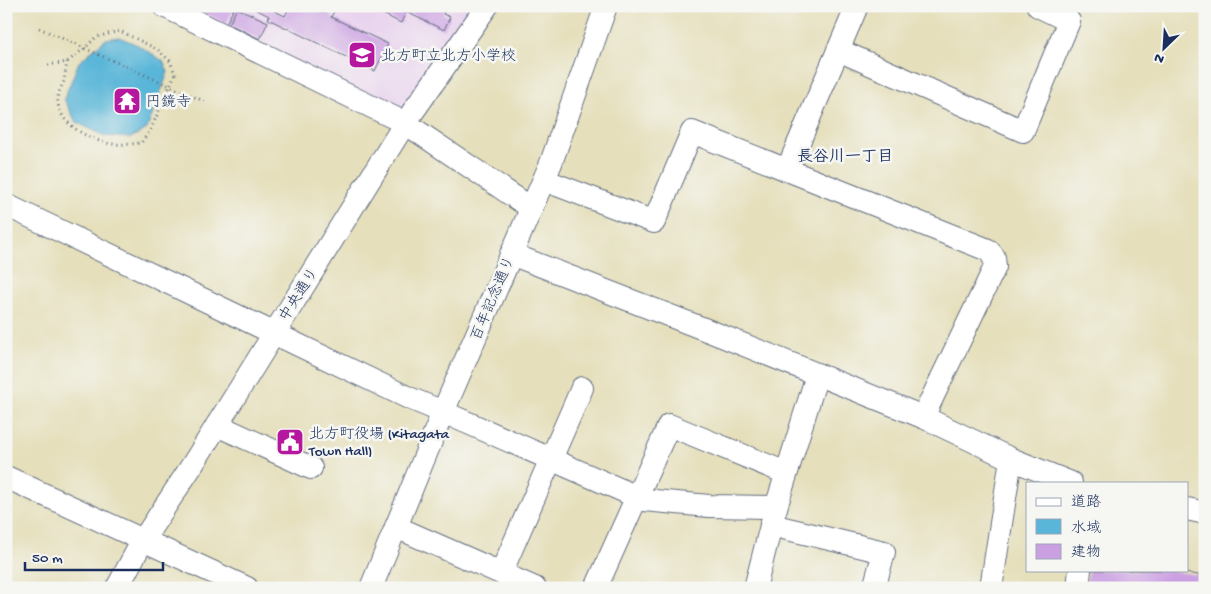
<svg xmlns="http://www.w3.org/2000/svg" width="1211" height="594" font-family="'Gochi Hand','Klee One',sans-serif">
<rect width="100%" height="100%" fill="#f6f6f2"/>
<filter id="ink" filterUnits="userSpaceOnUse"><feTurbulence type="fractalNoise" baseFrequency=".02" numOctaves="2"/><feDisplacementMap in="SourceGraphic" scale="10" xChannelSelector="R" yChannelSelector="G"/><feConvolveMatrix kernelMatrix="1 2 1 2 8 2 1 2 1" color-interpolation-filters="sRGB"/></filter>
<filter id="wash" filterUnits="userSpaceOnUse"><feTurbulence type="fractalNoise" baseFrequency=".0096" numOctaves="4" result="noise"/><feDisplacementMap in="SourceGraphic" scale="20" xChannelSelector="R" yChannelSelector="G"/><feGaussianBlur stdDeviation="1.12" result="paint"/><feColorMatrix in="noise" values="0 0 0 0 0 0 0 0 0 0 0 0 0 0 0 0 0 1.4 0 .05"/><feComposite in="paint" operator="in"/></filter>
<g filter="url(#wash)">
<rect width="100%" height="100%" fill="#e5dfbb"/>
<!-- built -->
<path fill="#e8d2ee" d="M180,6H476L410,105L395,110Z"/>
<!-- water -->
<path fill="#5ab6d8" stroke="#3a729b" d="M119,37L138,45L163,61L168,72L147,129L131,138L105,136L76,122L64,99L79,62L106,39Z"/>
<g id="blocks">
<!-- building -->
<g fill="#cba0e2">
<path d="M205,6H229L234,8L226,24L203,12Z"/>
<path d="M249,6H271L270,9L285,16L290,6H308L323,13L326,6H337L331,17L388,44L375,71L268,19L269,16Z"/>
<path d="M367,6H447L443,14L450,17L444,30L406,12L401,23Z"/>
<path d="M237,8L268,22L260,39L229,24Z"/>
<path d="M1089,570H1166L1205,576V588H1085Z"/>
</g>
</g>
</g>
<g filter="url(#ink)">
<use href="#blocks" fill-opacity="0" stroke="#626d7f" stroke-width="1"/>
<g fill="none" stroke-linecap="round" stroke-linejoin="round">
<defs>
<g id="minor">
<path d="M164,6L405,123L531,208"/>
<path d="M838,50L1023,131L1069,21L1038,6"/>
<path d="M787,170L857,6"/>
<path d="M544,180L654,222L692,132L988,250L994,257L995,267L923,417"/>
<path d="M6,205L409,398L443,412L644,500L709,506L776,507"/>
<path d="M511,254L722,336L923,417L1011,459L1071,483"/>
<path d="M217,425L311,468"/>
<path d="M6,477L247,588"/>
<path d="M1187,509L1205,513"/>
<path d="M771,525L884,552L874,588"/>
<path d="M396,527L535,588"/>
<path d="M501,573L582,388"/>
<path d="M117,588L143,540L191,467L405,123L487,6"/>
<path d="M371,588L443,412L551,163L606,6"/>
<path d="M596,588L669,425L786,473"/>
<path d="M755,588L774,514L817,375"/>
<path d="M991,588L1011,459"/>
<path d="M1078,588L1080,570"/>
</g>
</defs>
<!-- minor casing -->
<use href="#minor" stroke="#626d7f" stroke-width="24"/>
<!-- path -->
<g stroke="#626d7f" stroke-width="3" stroke-dasharray="1 4" stroke-linecap="butt">
<path d="M39,28L208,103"/>
<path d="M48,65L67,62L85,48L96,37L120,31L157,49L170,61L175,74L150,131L141,143C129,144 115,146 103,142C82,136 55,120 58,96C59,91 62,86 64,81C65,75 66,68 67,62"/>
</g>
<!-- minor -->
<use href="#minor" stroke="#fff" stroke-width="22"/>
</g>
</g>
<!-- icons -->
<defs>
<symbol id="school-square" viewBox="-11 -11 22 22"><rect x="-9" y="-9" width="18" height="18" rx="4" fill="#b5179e" stroke="#f6f6f2"/><path d="M0-5L7-2L0 1L-7-2ZM-4 1L0 2.5L4 1V4Q0 6-4 4Z" fill="#fff"/></symbol>
<symbol id="temple-square" viewBox="-11 -11 22 22"><rect x="-9" y="-9" width="18" height="18" rx="4" fill="#b5179e" stroke="#f6f6f2"/><path d="M0-6L5-2H3V0L6.5 2.5H4V6H1.5V3h-3V6H-4V2.5H-6.5L-3 0V-2H-5Z" fill="#fff"/></symbol>
<symbol id="civic-square" viewBox="-11 -11 22 22"><rect x="-9" y="-9" width="18" height="18" rx="4" fill="#b5179e" stroke="#f6f6f2"/><path d="M-.6-6.5H3V-4.5H.6V-3L4-1V1h2V6H-6V1h2V-1L-.6-3ZM-1.2 2.5V6h2.4V2.5Z" fill="#fff"/></symbol>
</defs>
<g fill-rule="evenodd">
<use href="#school-square" x="346" y="39" width="32" height="32"/>
<use href="#temple-square" x="111" y="85" width="32" height="32"/>
<use href="#civic-square" x="274" y="426" width="32" height="32"/>
</g>
<g text-anchor="middle" stroke-width="5" stroke-linejoin="round" paint-order="stroke">
<!-- poi labels -->
<g font-size="15" fill="#1b2f5e" stroke="#f6f6f2" text-anchor="start">
<text x="381" y="60">北方町立北方小学校</text>
<text x="146" y="106">円鏡寺</text>
<text x="309" y="438">北方町役場 (Kitagata<tspan x="309" dy="17">Town Hall)</tspan></text>
</g>
<!-- street labels -->
<g font-size="15" fill="#1b2f5e" stroke="#f6f6f2">
<text transform="translate(298 294) rotate(-58)" y="5">中央通り</text>
<text transform="translate(492 298) rotate(-67)" y="5">百年記念通り</text>
</g>
<!-- neighbourhood labels -->
<g font-size="16" font-weight="bold" fill="#1b2f5e" stroke="#f6f6f2">
<text x="845" y="161">長谷川一丁目</text>
</g>
</g>
<!-- margin -->
<rect width="1211" height="594" fill="none" stroke="#f6f6f2" stroke-width="25"/>
<!-- legend -->
<rect x="1026" y="482" width="162" height="90" fill="#f6f6f2" stroke="#9ea6b7"/>
<rect x="1036" y="498" width="25" height="8" fill="#ffffff" stroke="#9ea6b7"/>
<text x="1071" y="506" font-size="15" fill="#1b2f5e">道路</text>
<rect x="1036" y="519" width="25" height="15" fill="#5ab6d8" stroke="#9ea6b7"/>
<text x="1071" y="532" font-size="15" fill="#1b2f5e">水域</text>
<rect x="1036" y="544" width="25" height="15" fill="#cba0e2" stroke="#9ea6b7"/>
<text x="1071" y="556" font-size="15" fill="#1b2f5e">建物</text>
<!-- north arrow -->
<g transform="translate(1164 48) rotate(205)" stroke="#f6f6f2" stroke-width="4" paint-order="stroke">
<path d="M0-4L9 19L0 12L-9 19Z" fill="#1b2f5e"/>
<text y="-8" font-size="14" font-weight="bold" text-anchor="middle" fill="#1b2f5e">N</text>
</g>
<!-- scale -->
<path d="M25 562v8h138v-8" fill="none" stroke="#1b2f5e" stroke-width="2.5"/>
<text x="32" y="562" font-size="15" fill="#1b2f5e" stroke="#f6f6f2" stroke-width="4" paint-order="stroke">50 m</text>
</svg>
